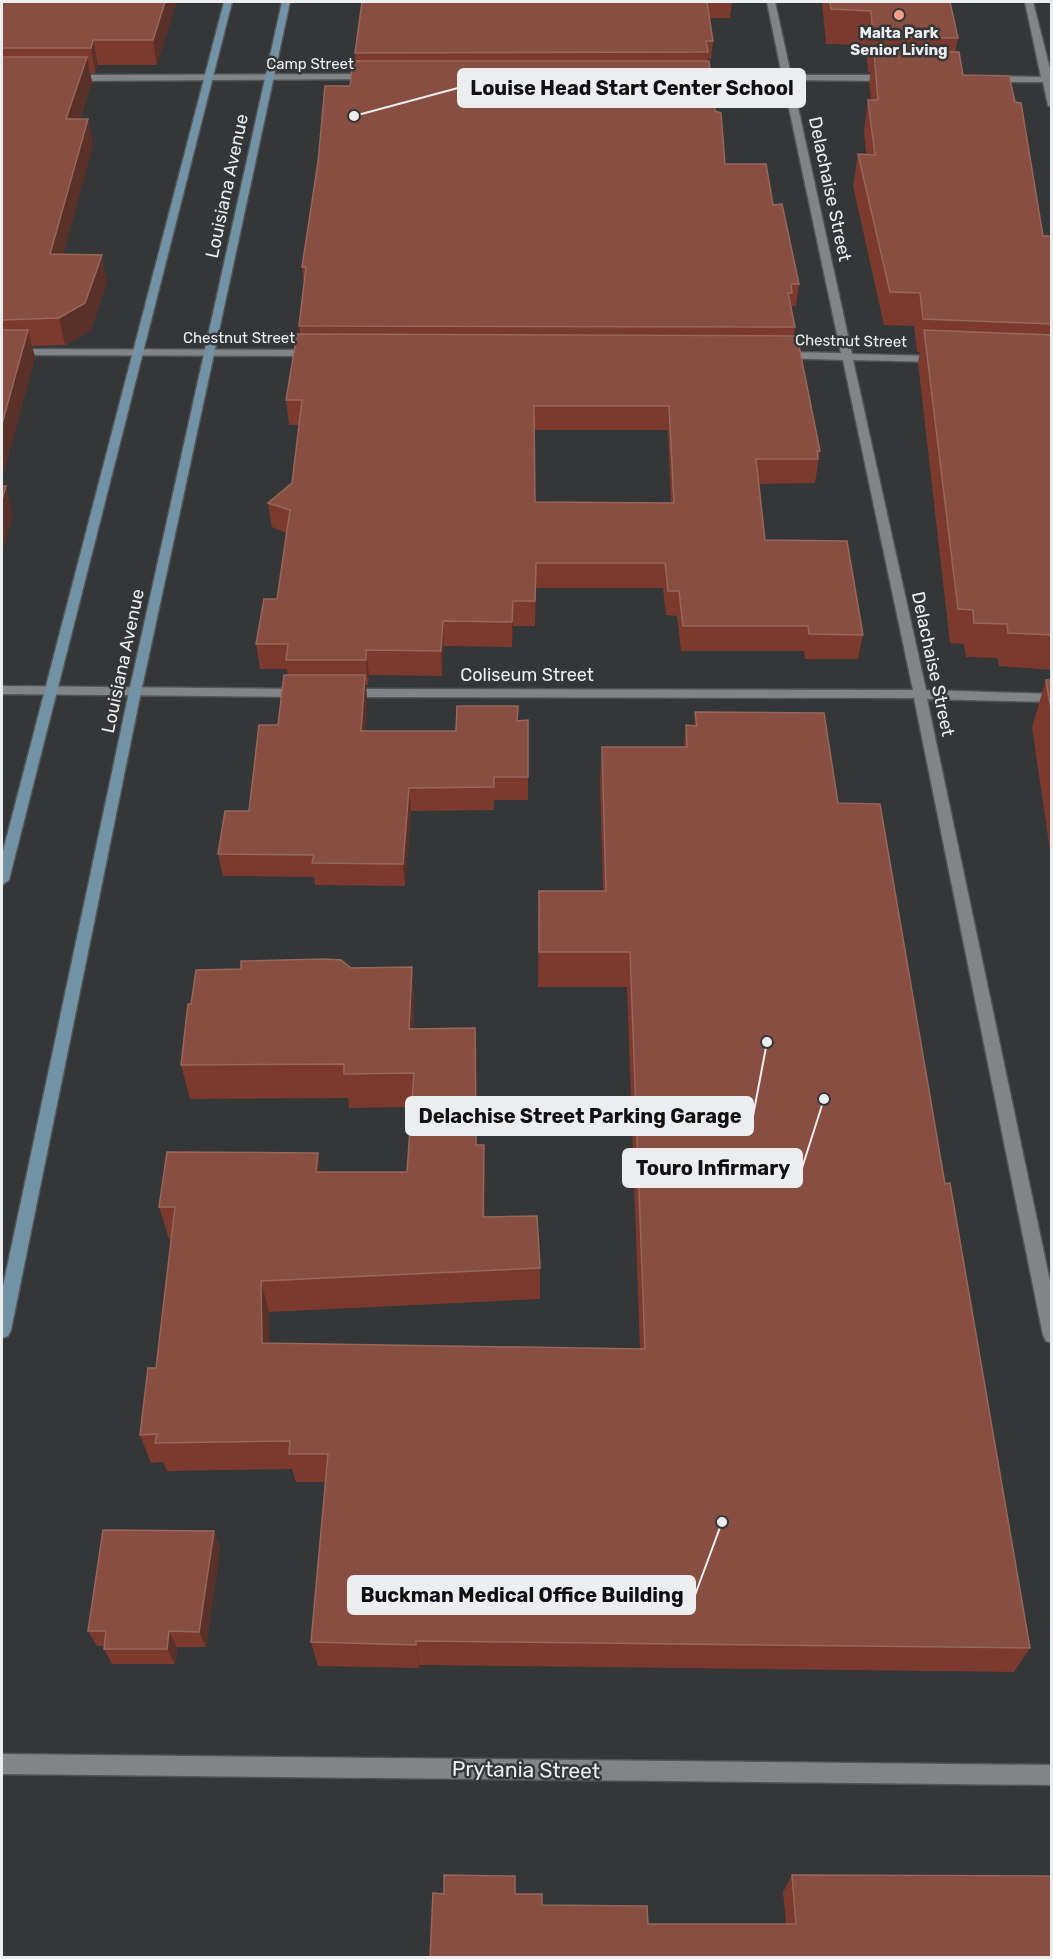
<svg xmlns="http://www.w3.org/2000/svg" width="1053" height="1959" font-family="Rubik,sans-serif">
<rect width="100%" height="100%" fill="#343638"/>
<g fill="none" stroke-linecap="round" stroke-linejoin="round">
<defs>
<g id="street">
<path d="M767,2H775L791,75H890L894,78L890,81L792,80L852,354L937,356L942,359L937,362L853,360L926,690L1052,694V702L927,699L1052,1291V1343L1046,1341L1043,1335L914,698L347,697L341,693L347,689L913,690L843,360L781,358L776,355L781,352L841,353L783,80H692L688,77L692,74L782,75Z"/>
<path d="M1025,2H1033L1052,77V108L1048,105L1043,82H992L988,79L992,76L1041,77Z"/>
<path d="M371,74L375,77L374,79L71,81L67,78L71,75Z"/>
<path d="M2,349L313,350L318,353L313,356L2,355Z"/>
<path d="M2,686L302,689L308,693L302,697L2,694Z"/>
<path d="M2,1754L1052,1765V1785L2,1774Z"/>
</g>
<g id="secondary">
<path d="M224,2H232L9,880L2,885V855Z"/>
<path d="M282,2H290L141,692L11,1330L8,1336L2,1338V1291L129,692Z"/>
</g>
</defs>
<!-- street casing -->
<use href="#street" stroke="#525455" stroke-width="3"/>
<!-- secondary casing -->
<use href="#secondary" stroke="#525455" stroke-width="3"/>
<!-- street -->
<use href="#street" fill="#828587" fill-rule="evenodd"/>
<!-- secondary -->
<use href="#secondary" fill="#7292a6" fill-rule="evenodd"/>
</g>
<!-- wall -->
<g fill="#7b3a2d" fill-rule="evenodd">
<path d="M2,2H176L157,65H98L95,73H90L92,82L80,119H88L93,145L63,254L107,281L91,330L65,345L32,346L35,357L2,478Z"/>
<path d="M362,2H732L730,18H709L713,41L711,59H707V61L725,164L773,205L799,284L796,306H791L795,327L794,336L820,451L815,483L759,484L765,540L863,635L858,659H805L804,651H681L677,616L666,615L663,588H536L535,626H513L512,647L444,646L442,676L369,675L368,685H366L367,698L365,731H456L518,721L528,720V800H494V810L411,811L405,886L315,885L314,877L223,876L218,854L249,811L278,725L288,675L287,669H260L256,644L277,599L286,533L272,527L268,503L292,483L299,425H289L286,400L300,334L299,326L304,284L302,267L350,86L355,61V53ZM534,430H668L671,503L535,502Z"/>
<path d="M822,2H975L974,3H951L958,38L955,52L963,75L1043,236H1052V670L999,666L998,658L966,657L964,644L950,643L918,363L920,352H917L914,326L884,325L853,186L858,154H866L864,131L868,100H871L869,82L871,72H868L866,45L826,44Z"/>
<path d="M1046,680H1052V864L1032,727Z"/>
<path d="M695,712L838,803L945,1184L1030,1648L1014,1672L419,1665V1668L318,1666L311,1642L326,1482H296L292,1469L167,1471L163,1462L151,1463L140,1435L156,1368L171,1239H169L159,1207L321,1172H407L412,1107L349,1108L348,1098L190,1099L181,1065L191,1004L351,968L412,967L414,1002L413,1029L475,1028L477,1062V1145H484L485,1178V1217L540,1268V1299L269,1312V1343L640,1349L627,987H538L539,891H603L600,782L602,747H684L686,725L694,726Z"/>
<path d="M214,1531L220,1548L206,1647H177L175,1664H112L104,1649V1646H97L88,1631Z"/>
<path d="M792,1875L1052,1958H430L515,1894L542,1905L648,1924H786L783,1892Z"/>
</g>
<!-- shaded-wall -->
<g fill="#593128">
<path d="M165,2H176L157,65L153,40Z"/>
<path d="M93,40L98,65L95,73L91,48Z"/>
<path d="M87,57L92,82L71,145L66,119Z"/>
<path d="M88,119L93,145L56,281L50,254Z"/>
<path d="M102,255L107,281L91,330L65,345L59,318Z"/>
<path d="M28,330L35,357L2,478V424Z"/>
<path d="M6,486L13,514L2,553V500Z"/>
<path d="M513,601V626L512,647V622Z"/>
<path d="M443,621L444,646L442,676L441,651Z"/>
<path d="M366,650L369,675L368,685L366,660Z"/>
<path d="M365,675L367,698L363,754L361,731Z"/>
<path d="M409,788L411,811L405,886L403,864Z"/>
<path d="M412,967L414,1002L411,1063L409,1029Z"/>
<path d="M475,1028L477,1062V1178L476,1145Z"/>
<path d="M484,1145L485,1178L484,1249L483,1217Z"/>
<path d="M318,1153L323,1185L316,1172Z"/>
<path d="M261,1281L269,1312L270,1373L262,1343Z"/>
<path d="M214,1531L220,1548L206,1647L199,1632Z"/>
<path d="M169,1631L177,1647L175,1664L167,1649Z"/>
<path d="M416,1641L419,1665V1668L416,1645Z"/>
</g>
<!-- building -->
<g fill="#874e41" stroke="#97675c" stroke-width="1.5" fill-rule="evenodd">
<path d="M2,2H165L153,40H93L91,48H2Z"/>
<path d="M362,2H707L713,41H706L708,52L355,53Z"/>
<path d="M830,2H950L958,38L873,37L871,11L831,9Z"/>
<path d="M874,51L959,52L963,75L1009,76L1015,102L1021,103L1043,236H1052V324L923,319L920,293L890,292L858,154L875,155L868,100H878Z"/>
<path d="M2,57H87L66,119H88L50,254L102,255L85,303L59,318L2,320Z"/>
<path d="M353,61H709L715,111L721,113L725,164H766L773,205L782,204L799,284H791L792,293H788L795,327L299,326L306,267H302L318,162L325,86H350Z"/>
<path d="M2,330H28L2,424Z"/>
<path d="M924,330L1052,335V635L1008,633L1007,624L974,623L973,610L958,609Z"/>
<path d="M297,334L797,336L820,451H817L818,459H756L765,540L847,541L863,635L809,634L808,626H683L679,591H668L665,563H536L535,601H513L512,622L443,621L441,651L366,650V660H286L288,644H256L264,599H277L290,510L268,503L292,483L302,400H286ZM534,406H669L674,503L535,502Z"/>
<path d="M2,486H6L2,500Z"/>
<path d="M284,675H365L361,731H456L457,706H518L517,721L528,720V777H494V787L409,788L403,864L312,863L314,855L218,854L225,811H249L259,725H278Z"/>
<path d="M1046,680H1052V715Z"/>
<path d="M695,712L824,713L838,803L880,804L945,1184L950,1183L1030,1648L416,1641V1645L311,1642L328,1454H289L290,1441L155,1443L157,1434L140,1435L148,1368H156L175,1207H159L167,1152L318,1153L316,1172H407L414,1073L344,1074V1064L181,1065L188,1004H191L196,970L241,969V961L325,959L341,960L351,968L412,967L409,1029L475,1028L476,1145H484L483,1217L537,1216L540,1268L261,1281L262,1343L645,1349L630,952H539V891H606L602,747H687L686,725L697,726Z"/>
<path d="M103,1530L214,1531L199,1632L169,1631L167,1649H104L106,1631H88Z"/>
<path d="M444,1875L515,1876V1894H542V1905L647,1906L648,1924H796L792,1875L1052,1876V1958H430L433,1893L444,1894Z"/>
</g>
<!-- markers -->
<circle fill="#f49e89" stroke="#343638" stroke-width="2" cx="899" cy="15" r="6"/>
<g text-anchor="middle" stroke-width="5" stroke-linejoin="round" paint-order="stroke">
<!-- far-poi labels -->
<g font-size="15" font-weight="bold" fill="#ecedee" stroke="#343638">
<text x="899" y="38">Malta Park<tspan x="899" dy="17">Senior Living</tspan></text>
</g>
<!-- far-street labels -->
<g font-size="15" fill="#ecedee" stroke="#343638">
<text x="310" y="69">Camp Street</text>
<text x="239" y="343">Chestnut Street</text>
<text transform="translate(851 341) rotate(1)" y="5">Chestnut Street</text>
</g>
<!-- street labels -->
<g font-size="18" fill="#ecedee" stroke="#343638">
<text transform="translate(227 186) rotate(-78)" y="6">Louisiana Avenue</text>
<text transform="translate(830 189) rotate(78)" y="6">Delachaise Street</text>
<text transform="translate(123 661) rotate(-78)" y="6">Louisiana Avenue</text>
<text transform="translate(933 664) rotate(78)" y="6">Delachaise Street</text>
<text x="527" y="681">Coliseum Street</text>
</g>
<!-- near-street labels -->
<g font-size="21" fill="#ecedee" stroke="#343638">
<text transform="translate(526 1770) rotate(1)" y="7">Prytania Street</text>
</g>
</g>
<!-- callouts -->
<path fill="none" stroke="#ecedee" stroke-width="2" d="M354 116L458 88M767 1042L753 1116M824 1099L802 1168M722 1522L695 1595"/>
<g fill="#ecedee" stroke="#343638" stroke-width="2">
<circle cx="354" cy="116" r="6"/>
<circle cx="767" cy="1042" r="6"/>
<circle cx="824" cy="1099" r="6"/>
<circle cx="722" cy="1522" r="6"/>
</g>
<g fill="#ecedee" stroke="#ecedee" stroke-width="2">
<rect x="458" y="69" width="347" height="38" rx="6"/>
<rect x="406" y="1097" width="347" height="38" rx="6"/>
<rect x="623" y="1149" width="179" height="38" rx="6"/>
<rect x="348" y="1576" width="347" height="38" rx="6"/>
</g>
<g font-size="20" text-anchor="middle" font-weight="bold" fill="#111">
<text x="632" y="95">Louise Head Start Center School</text>
<text x="580" y="1123">Delachise Street Parking Garage</text>
<text x="713" y="1175">Touro Infirmary</text>
<text x="522" y="1602">Buckman Medical Office Building</text>
</g>
<!-- border -->
<rect width="1053" height="1959" fill="none" stroke="#ecedee" stroke-width="6"/>
</svg>
